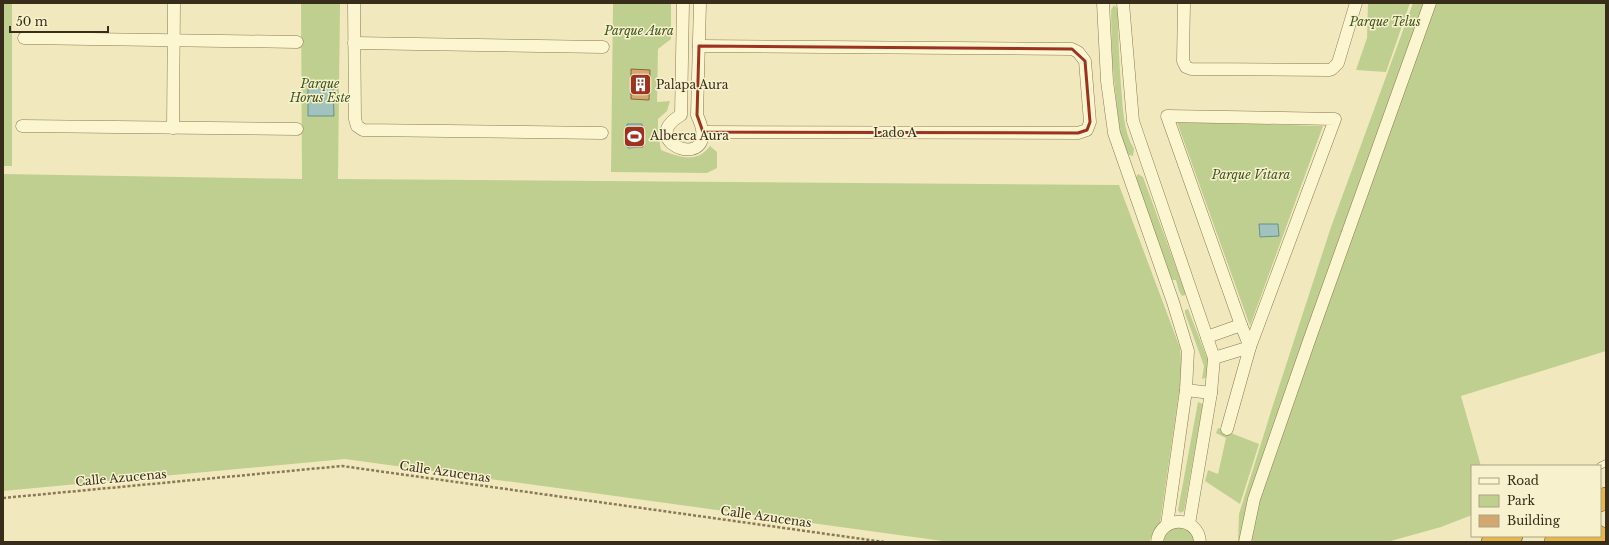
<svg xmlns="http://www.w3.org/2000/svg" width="1609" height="545" font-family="'Libre Baskerville',serif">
<rect width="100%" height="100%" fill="#f1e9bd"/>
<!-- green -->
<g fill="#bfcf90">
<rect x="3" y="3" width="9" height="163"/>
<path d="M301,3H340L338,179L1119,185L1180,348L1182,371L1160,523L1154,531L1149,542H950L345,459L3,491V174L302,179Z"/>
<path d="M613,3H671V39L658,49L657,102L670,101L667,111L658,119V134L661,150C679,157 697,164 710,146L717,152V168L707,173L611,172Z"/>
<path d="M1368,3H1410L1386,72L1356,70L1367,38Z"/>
<path d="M1413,3H1606V351L1461,396L1481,466H1472V515L1441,527L1387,542H1238L1239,514L1273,405L1331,227Z"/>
<path d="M1114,5L1118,9C1118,35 1119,60 1121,86C1123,108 1123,131 1134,149L1133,156L1129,155L1125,150L1119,129L1112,59L1111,10Z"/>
<path d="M1177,122L1323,126L1250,326Z"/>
<path d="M1138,174L1143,177L1185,292V295L1182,296L1179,291L1176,280H1172L1171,277L1135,179Z"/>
<path d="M1188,309L1209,363L1208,377L1202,379L1204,366L1185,313V310Z"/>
<path d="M1198,402L1203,404L1202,409L1184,511L1180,513L1178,510Z"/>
<path d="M1218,428L1259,444L1240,504L1205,481L1208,470L1218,474L1226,438L1216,433Z"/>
<path d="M1177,526C1186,529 1193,531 1194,542H1161L1167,531Z"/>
</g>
<!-- water -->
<g fill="#a1c2bd" stroke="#68908c">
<path d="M308,87H333L334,116H308Z"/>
<path d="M627,124H642L643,147L628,148Z"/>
<path d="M1259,224H1278L1279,236L1260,237Z"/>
</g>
<!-- building -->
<path fill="#d2a770" stroke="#8a6539" d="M631,69L650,70L649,100L631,99Z"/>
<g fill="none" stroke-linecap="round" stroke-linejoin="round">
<defs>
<path id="lane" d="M1600,466L1606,463"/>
<g id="street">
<path d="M354,3L355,119L357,126L363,130L602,133"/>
<path d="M683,3L681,115C632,144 725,175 697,115L700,3"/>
<path d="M1103,3L1107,81L1114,133L1173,302L1188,351L1186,390L1167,525"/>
<path d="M1123,3L1133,121L1214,358L1211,393L1189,524"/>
<path d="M1184,3L1183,61L1186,67L1191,69L1329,70L1332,69L1338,63L1356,3"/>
<path d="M24,38L297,42"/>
<path d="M354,43L603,47"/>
<path d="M699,46L1072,49L1078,52L1085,61L1090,122L1087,130L1078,133L703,132"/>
<path d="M22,126L297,129"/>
<path d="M173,128L174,3"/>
<path d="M1207,337L1241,325L1250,347L1214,358"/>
<path d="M1186,390L1211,393"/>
<path d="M1227,429L1250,347L1335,119L1167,116L1241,325"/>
<path d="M1157,542C1160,515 1198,515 1200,542"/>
<path d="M1245,542L1254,499L1310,338L1430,3"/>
</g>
<g id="highway">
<path d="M1600,501L1606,498"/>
<path d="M1492,542L1512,536"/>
<path d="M1555,542L1598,536"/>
</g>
</defs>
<!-- lane casing -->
<use href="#lane" stroke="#8a7955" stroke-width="7"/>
<!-- street casing -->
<use href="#street" stroke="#8a7955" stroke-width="13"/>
<!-- highway casing -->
<use href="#highway" stroke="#57452a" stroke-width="22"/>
<!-- path -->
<path stroke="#8a7955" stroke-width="2.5" stroke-dasharray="3 2" stroke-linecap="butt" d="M3,498L342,466L884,542"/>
<!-- lane -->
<use href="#lane" stroke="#fbf5d0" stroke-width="6"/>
<!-- street -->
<use href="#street" stroke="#fbf5d0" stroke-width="12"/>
<!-- highway -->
<use href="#highway" stroke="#e7b846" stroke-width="21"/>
</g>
<!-- marked area -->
<path fill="none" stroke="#9d3221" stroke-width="3" stroke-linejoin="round" d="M699,46L1072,49L1085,61L1090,122L1087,130L1078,133L703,132L697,115Z"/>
<!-- icons -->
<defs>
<symbol id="building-square" viewBox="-11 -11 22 22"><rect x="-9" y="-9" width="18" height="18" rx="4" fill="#9d3221" stroke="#f8f1cd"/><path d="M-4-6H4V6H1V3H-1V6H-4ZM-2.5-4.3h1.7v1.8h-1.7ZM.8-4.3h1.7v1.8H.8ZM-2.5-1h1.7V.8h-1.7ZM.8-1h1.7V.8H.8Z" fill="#fff"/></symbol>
<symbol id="stadium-square" viewBox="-11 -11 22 22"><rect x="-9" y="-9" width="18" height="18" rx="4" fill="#9d3221" stroke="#f8f1cd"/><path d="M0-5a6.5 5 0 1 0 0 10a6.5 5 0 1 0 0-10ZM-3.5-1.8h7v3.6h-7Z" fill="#fff"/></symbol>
</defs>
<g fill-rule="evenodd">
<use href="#building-square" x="628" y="72" width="25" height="25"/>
<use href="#stadium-square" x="622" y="124" width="25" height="25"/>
</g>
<g text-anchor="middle" stroke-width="3" stroke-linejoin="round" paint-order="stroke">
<!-- park labels -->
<g font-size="12" font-style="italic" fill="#405620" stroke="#f8f1cd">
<text x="1385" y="26">Parque Telus</text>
<text x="639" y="35">Parque Aura</text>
<text x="320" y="88">Parque<tspan x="320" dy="14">Horus Este</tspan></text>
<text x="1251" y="179">Parque Vitara</text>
</g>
<!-- poi labels -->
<g font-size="12" fill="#382d1b" stroke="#f8f1cd" text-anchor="start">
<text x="656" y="89">Palapa Aura</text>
<text x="650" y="140">Alberca Aura</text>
</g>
<!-- street labels -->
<g font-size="12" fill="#382d1b" stroke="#f8f1cd">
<text x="895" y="137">Lado A</text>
<text transform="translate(445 472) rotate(8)" y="4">Calle Azucenas</text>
<text transform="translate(121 478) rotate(-5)" y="4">Calle Azucenas</text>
<text transform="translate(766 517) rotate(8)" y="4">Calle Azucenas</text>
</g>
</g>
<!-- border -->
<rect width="1609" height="545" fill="none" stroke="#382d1b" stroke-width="8"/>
<!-- legend -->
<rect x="1471" y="465" width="130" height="72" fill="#f8f1cd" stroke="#aba386"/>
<rect x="1479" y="478" width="20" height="6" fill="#fbf5d0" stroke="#aba386"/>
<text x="1507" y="485" font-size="12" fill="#382d1b">Road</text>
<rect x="1479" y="495" width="20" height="12" fill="#bfcf90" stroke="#aba386"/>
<text x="1507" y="505" font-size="12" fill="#382d1b">Park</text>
<rect x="1479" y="515" width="20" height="12" fill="#d2a770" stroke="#aba386"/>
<text x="1507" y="525" font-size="12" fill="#382d1b">Building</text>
<!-- scale -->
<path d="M10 26v6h98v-6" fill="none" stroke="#382d1b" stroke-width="2"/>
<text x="16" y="26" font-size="12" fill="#382d1b" stroke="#f8f1cd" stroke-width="3" paint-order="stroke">50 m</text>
</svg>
